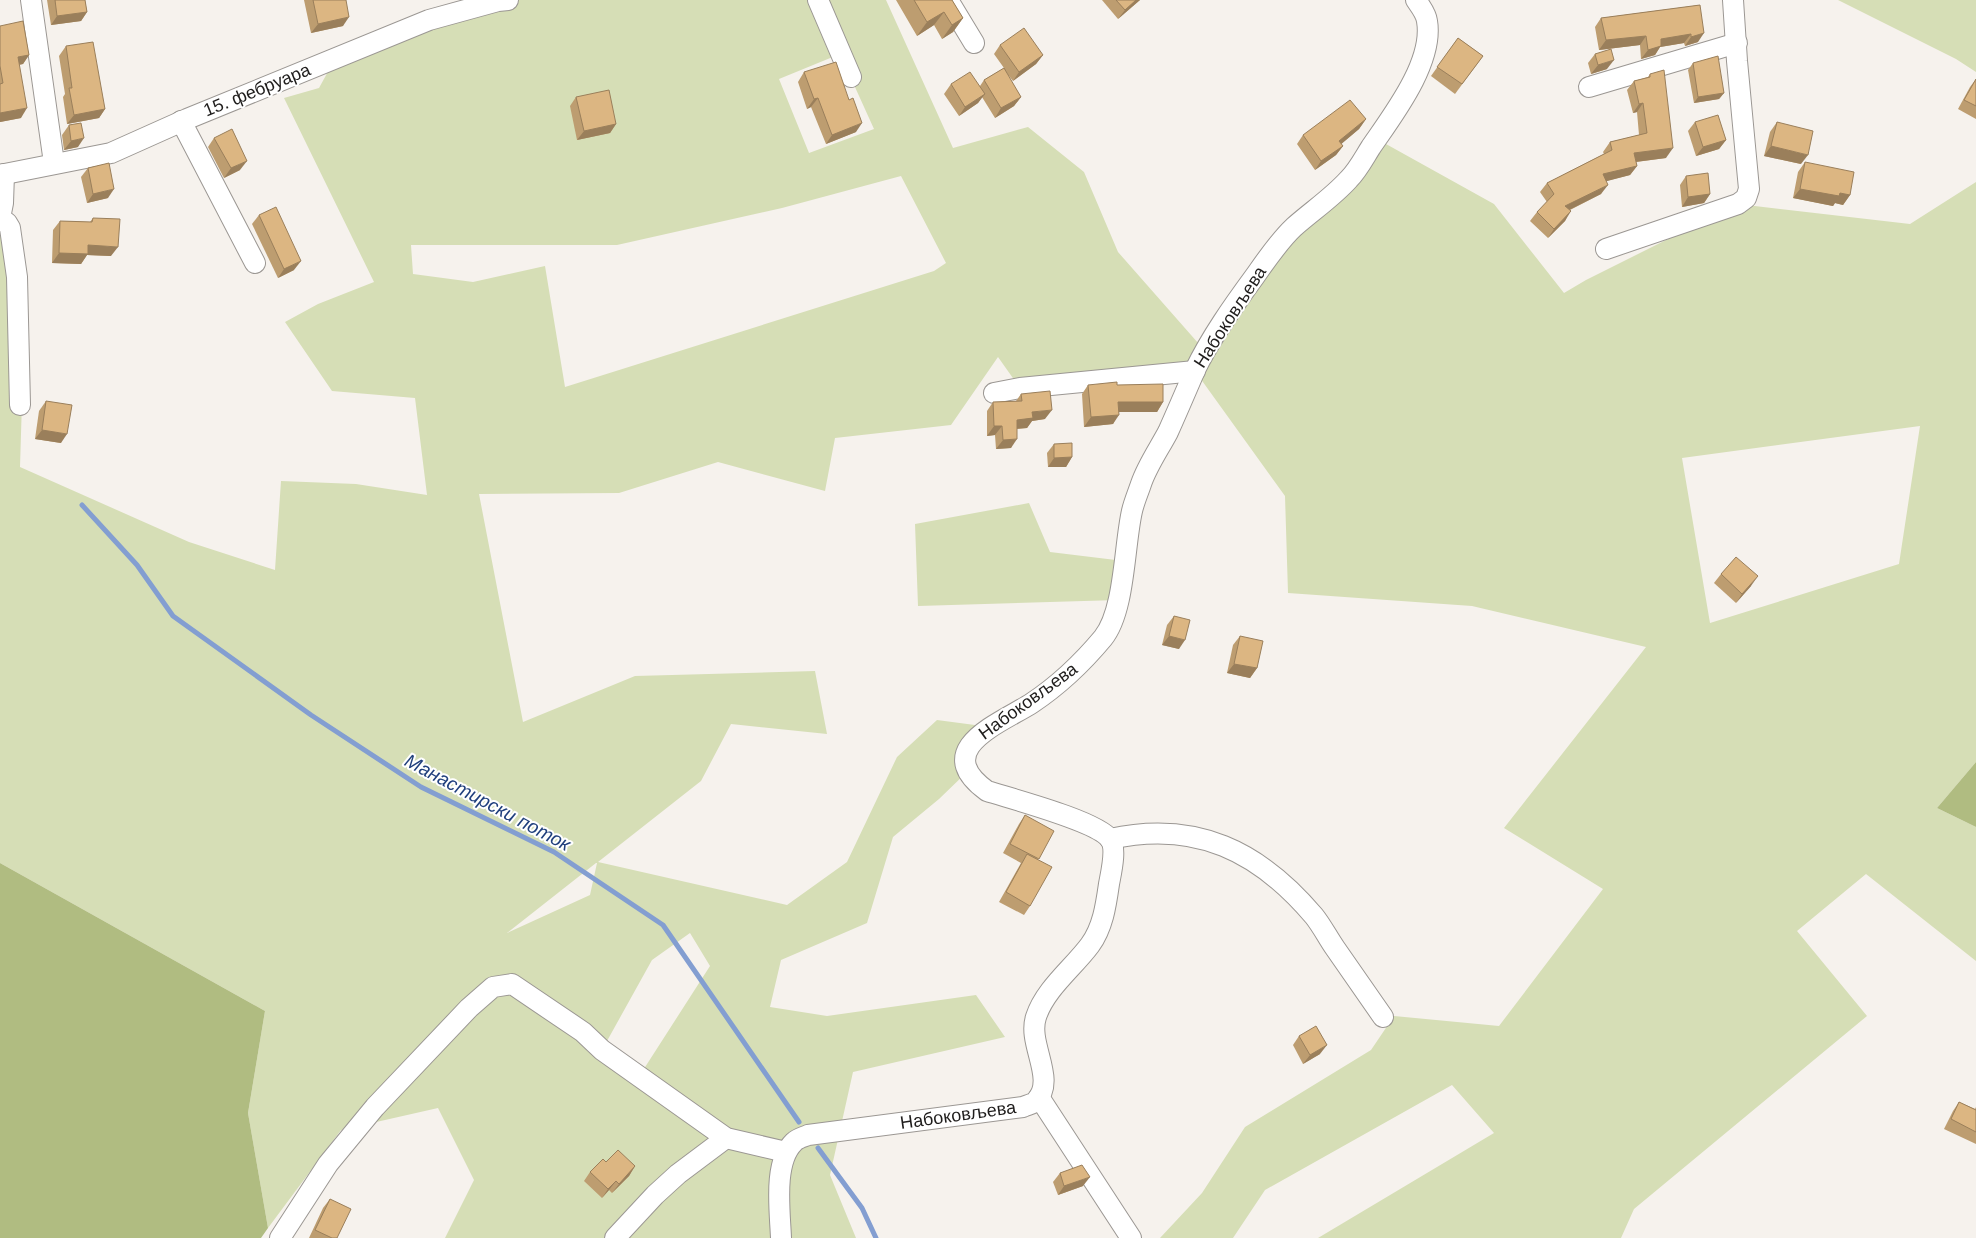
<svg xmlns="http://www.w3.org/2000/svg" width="1976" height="1238" font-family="Arial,sans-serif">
<rect width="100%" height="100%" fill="#f6f2ed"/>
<!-- green -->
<g fill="#d6deb6" fill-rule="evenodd">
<path d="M508,0H886L953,148L1028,127L1084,172L1118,252L1206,352L1235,303L1377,139L1494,204L1564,293L1586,280L1738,204L1910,224L1976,182V762L1937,808L1976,827V961L1866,874L1797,931L1867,1016L1634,1209L1621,1238H1318L1494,1133L1452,1085L1265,1190L1233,1238H1160L1202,1193L1245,1127L1371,1050L1394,1016L1499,1026L1603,889L1504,828L1646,647L1472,606L1288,593L1285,496L1195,371L1020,388L998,357L951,425L835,438L825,491L718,462L619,493L479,494L523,722L635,676L815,671L827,734L731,724L701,781L598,862L787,905L847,862L897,757L937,720L990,727L967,772L939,799L893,837L867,923L781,960L770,1007L827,1016L976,995L1005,1037L853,1072L830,1175L856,1238H445L474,1180L438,1108L341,1130L268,1228L248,1113L265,1011L0,863V233L21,282L23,368L20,467L189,542L275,570L281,481L356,484L427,495L415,398L332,391L285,322L318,304L374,282L284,98L319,88L336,57ZM840,54L874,129L809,153L779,79ZM901,176L946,263L934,271L565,387L545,266L473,282L413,274L411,245H617L782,208ZM1920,426L1899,564L1710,623L1682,458ZM597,863L590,895L507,933L596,863ZM690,933L710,966L640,1075L602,1050L652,960Z"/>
<path d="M1838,0H1976V72L1956,59Z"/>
<path d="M1029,503L1050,552L1124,561L1118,600L918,606L915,524Z"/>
</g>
<!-- forest -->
<g fill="#b0bc81">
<path d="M1976,762V827L1937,808Z"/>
<path d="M0,863L265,1011L248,1113L268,1228L261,1238H0Z"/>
</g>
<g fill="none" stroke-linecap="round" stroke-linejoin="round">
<!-- stream -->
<g stroke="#839ed1" stroke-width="5">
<path d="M82,505L137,565L173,616L311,715L421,787L554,852L663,925L799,1122"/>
<path d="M818,1148L862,1208L876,1238"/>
</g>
<defs>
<g id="minor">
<path d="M31,0L54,163"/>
<path d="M818,0L851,77"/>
<path d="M948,0L974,43"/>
<path d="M1589,87L1737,43"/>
<path d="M181,121L255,263"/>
<path d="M0,175L111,153L187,119L429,20L498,1L508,0"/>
<path d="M0,218L7,223L10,228L17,277L20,405"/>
<path d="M0,218L3,203L4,174"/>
<path d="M1606,249L1738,204L1746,198L1749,189L1737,61L1733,0"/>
<path d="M994,393L1020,388L1195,371"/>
<path d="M1110,839C1196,820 1259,851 1314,916C1322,926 1328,938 1335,948C1351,971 1367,994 1383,1017"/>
<path d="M1039,1097L1131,1238"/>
<path d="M280,1238L328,1164L375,1107L469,1008L493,987L512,984L583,1032L602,1050L726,1138L786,1152"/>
<path d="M615,1238L655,1195L678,1174L726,1138"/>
<path d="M781,1238C780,1211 773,1162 794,1142C798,1138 804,1137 808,1135L1023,1107C1027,1105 1033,1104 1036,1101C1057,1079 1027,1044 1036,1017C1045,989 1073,968 1090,945C1103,927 1106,905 1109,884C1111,873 1117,848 1110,839C1097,821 1012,799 987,791C929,749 1001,723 1032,703C1059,685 1083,662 1103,638C1125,611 1124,546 1132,511C1134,502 1138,493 1141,484C1147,466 1159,449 1168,432C1177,412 1186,391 1195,370C1211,337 1233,306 1255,276C1267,259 1279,241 1294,227C1312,211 1333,197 1349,179C1358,170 1364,158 1371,147C1393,115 1434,62 1427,21C1426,13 1420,6 1416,0"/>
</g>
</defs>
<!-- minor casing -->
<use href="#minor" stroke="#9b9793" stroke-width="22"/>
<!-- minor -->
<use href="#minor" stroke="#fff" stroke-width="20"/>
</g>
<!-- wall -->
<g fill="#bd9d70">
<path d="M47,0H85L87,12L81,21L51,25Z"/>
<path d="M304,0H346L343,26L311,33Z"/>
<path d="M896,0H952L963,18L953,32L942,39L934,25L917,36Z"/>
<path d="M1102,0H1140L1118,19Z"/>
<path d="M1700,5L1698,42L1685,46L1684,43L1660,47L1655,55L1641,59L1640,45L1599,50L1595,27L1601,18Z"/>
<path d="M0,26L29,55L23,64L19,65L21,118L0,122Z"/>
<path d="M1458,38L1483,56L1455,94L1431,76Z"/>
<path d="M1000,45L1043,55L1036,64L1013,81L1005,71L1021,97L1014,106L995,118L982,97L978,103L959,116L944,94L951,84L980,86L984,80L1004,68L994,54Z"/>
<path d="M66,46L105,109L99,118L67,124L63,97L65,94L59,56Z"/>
<path d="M1595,54L1607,69L1591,74L1588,63Z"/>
<path d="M1693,63L1724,93L1719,99L1694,103L1688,70Z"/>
<path d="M804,72L849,100L856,132L826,144L811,107L807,109L798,82Z"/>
<path d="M1650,74L1666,158L1636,162L1637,166L1630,175L1606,181L1601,194L1570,210L1565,221L1548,238L1530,221L1537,212L1547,202L1540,192L1547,183L1604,154L1603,152L1610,142L1639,135L1637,112L1633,113L1627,90L1634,81L1648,77Z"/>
<path d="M1976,79V119L1958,109L1970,87Z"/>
<path d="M576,97L616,124L610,133L577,140L570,106Z"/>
<path d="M1366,119L1359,129L1341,144L1343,146L1336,155L1315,170L1297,144L1303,135Z"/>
<path d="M1695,122L1726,140L1719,149L1696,156L1688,131Z"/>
<path d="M1777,122L1801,164L1764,156L1770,132Z"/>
<path d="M69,125L78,147L64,150L62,135Z"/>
<path d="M214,138L240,170L224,178L208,147Z"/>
<path d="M1805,162L1850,195L1843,205L1835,203L1833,206L1793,198L1798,172Z"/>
<path d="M88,168L108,198L87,203L81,177Z"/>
<path d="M1686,176L1710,194L1704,203L1682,207L1680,185Z"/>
<path d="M259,215L294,270L278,278L252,224Z"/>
<path d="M93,218L111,256L87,255L81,264L52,263L53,230L60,221L90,222Z"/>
<path d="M1088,385H1117L1163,402L1157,412H1119L1113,424L1084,427L1082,394Z"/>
<path d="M1021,394L1045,419L1032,421L1027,428L1017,429L1011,448L996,449L995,435L987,436V411L993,402L1016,401Z"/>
<path d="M46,401L61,443L35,439L39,411Z"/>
<path d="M1054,444L1072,457L1066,467H1048L1047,453Z"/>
<path d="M1721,574L1751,586L1736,603L1714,583Z"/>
<path d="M1174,616L1179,649L1162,645L1167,625Z"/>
<path d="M1240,636L1257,668L1250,678L1227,673L1233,645Z"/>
<path d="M1025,815L1038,860L1030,906L1024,915L999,902L1021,863L1003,853L1019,824Z"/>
<path d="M1299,1036L1320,1054L1303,1064L1293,1045Z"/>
<path d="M1959,1102L1975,1109L1976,1107V1144L1944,1129L1953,1111Z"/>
<path d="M606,1162L635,1166L629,1176L612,1193L609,1190L602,1198L584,1181L590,1172Z"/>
<path d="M1060,1173L1083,1186L1058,1195L1053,1182Z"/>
<path d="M330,1199L337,1238H309L323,1208Z"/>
</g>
<!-- shaded-wall -->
<g fill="#9a7f5b">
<path d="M1136,0H1140L1118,19L1125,10Z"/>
<path d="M87,12L81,21L51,25L57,16Z"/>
<path d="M944,12L934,25L917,36L927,22Z"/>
<path d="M349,17L343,26L311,33L318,24Z"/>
<path d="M963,18L953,32L942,39L952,25Z"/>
<path d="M1704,33L1698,42L1685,46L1691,37Z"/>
<path d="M1691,34L1684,43L1660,47L1655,55L1641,59L1648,50L1661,39Z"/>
<path d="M1646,36L1640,45L1599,50L1606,40Z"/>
<path d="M29,55L23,64L11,66L18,57Z"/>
<path d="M1043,55L1036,64L1013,81L1019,72Z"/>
<path d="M1614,60L1607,69L1591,74L1598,65Z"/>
<path d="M1724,93L1719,99L1694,103L1698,97Z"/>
<path d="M985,94L978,103L959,116L965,107Z"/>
<path d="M1021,97L1014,106L995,118L1001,108Z"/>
<path d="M818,98L811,107L807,109L814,99Z"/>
<path d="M1643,103L1637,112L1633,113L1639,104Z"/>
<path d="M27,108L21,118L0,122V113Z"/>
<path d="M105,109L99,118L67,124L74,115Z"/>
<path d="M1366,119L1359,129L1333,151L1339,141Z"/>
<path d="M862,123L856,132L826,144L832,135Z"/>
<path d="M616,124L610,133L577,140L584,131Z"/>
<path d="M84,138L78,147L64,150L71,141Z"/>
<path d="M1726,140L1719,149L1696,156L1703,147Z"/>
<path d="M1343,146L1336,155L1315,170L1321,161Z"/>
<path d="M1771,146L1808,155L1801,164L1764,156Z"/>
<path d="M1673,148L1666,158L1627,163L1634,153Z"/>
<path d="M247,161L240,170L224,178L231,168Z"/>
<path d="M1637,166L1630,175L1596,184L1603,174Z"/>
<path d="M1608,185L1601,194L1559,215L1565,206Z"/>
<path d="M114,189L108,198L87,203L93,194Z"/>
<path d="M1800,189L1840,193L1850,195L1843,205L1835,203L1833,206L1793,198Z"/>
<path d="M1710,194L1704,203L1682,207L1688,197Z"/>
<path d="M1571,211L1565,221L1548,238L1554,229Z"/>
<path d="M88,245L118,247L111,256L87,255L81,264L52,263L59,253Z"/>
<path d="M301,261L294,270L278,278L284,269Z"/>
<path d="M1118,402H1163L1157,412H1112Z"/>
<path d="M1052,410L1045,419L1032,421L1027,428L1010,429L1017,420L1032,412Z"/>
<path d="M1119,415L1113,424L1084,427L1091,417Z"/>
<path d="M994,426H1002L995,435L987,436Z"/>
<path d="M42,430L67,434L61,443L35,439Z"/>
<path d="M1017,439L1011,448L996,449L1003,440Z"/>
<path d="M1072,457L1066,467H1048L1054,458Z"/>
<path d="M1758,576L1751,586L1736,603L1742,594Z"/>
<path d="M1169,636L1185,640L1179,649L1162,645Z"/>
<path d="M1234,664L1257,668L1250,678L1227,673Z"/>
<path d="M1327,1045L1320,1054L1303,1064L1310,1055Z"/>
<path d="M635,1166L629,1176L612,1193L619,1184Z"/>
<path d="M1090,1177L1083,1186L1058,1195L1064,1186Z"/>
<path d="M616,1181L609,1190L602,1198L608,1189Z"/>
</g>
<!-- building -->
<g fill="#dcb682" stroke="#9a7f5b">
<path d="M55,0H85L87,12L57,16Z"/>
<path d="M313,0H346L349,17L318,24Z"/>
<path d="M914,0H952L963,18L952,25L944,12L927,22Z"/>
<path d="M1116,0H1136L1125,10Z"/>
<path d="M1700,5L1704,33L1691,37V34L1661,39V46L1648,50L1646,36L1606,40L1601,18Z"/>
<path d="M23,21L29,55L18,57L27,108L0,113V84L3,83L0,66V26Z"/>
<path d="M1024,28L1043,55L1019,72L1000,45Z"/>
<path d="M1458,38L1483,56L1462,84L1437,67Z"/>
<path d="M93,42L105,109L74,115L69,88H72L66,46Z"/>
<path d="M1611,49L1614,60L1598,65L1595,54Z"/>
<path d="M1718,56L1724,93L1698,97L1693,63Z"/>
<path d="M836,62L849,100L853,98L862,123L832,135L818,98L814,99L804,72Z"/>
<path d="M1004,68L1021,97L1001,108L984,80Z"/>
<path d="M1664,70L1673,148L1634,153L1637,166L1603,174L1608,185L1565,206L1571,211L1554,229L1537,212L1554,194L1547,183L1612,150L1610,142L1647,133L1643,103L1639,104L1634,81L1650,77V74Z"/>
<path d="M970,72L985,94L965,107L951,84Z"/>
<path d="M1976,79V106L1964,100Z"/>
<path d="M609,90L616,124L584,131L576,97Z"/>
<path d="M1350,100L1366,119L1339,141L1343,146L1321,161L1303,135Z"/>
<path d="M1718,115L1726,140L1703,147L1695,122Z"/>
<path d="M1777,122L1813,131L1808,155L1771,146Z"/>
<path d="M81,123L84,138L71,141L69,125Z"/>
<path d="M232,129L247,161L231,168L214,138Z"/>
<path d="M1805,162L1854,172L1850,195L1840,193L1839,196L1800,189Z"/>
<path d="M109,163L114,189L93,194L88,168Z"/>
<path d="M1708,173L1710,194L1688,197L1686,176Z"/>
<path d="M276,207L301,261L284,269L259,215Z"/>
<path d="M93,218L120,219L118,247L88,245V254L59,253L60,221L92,222Z"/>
<path d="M1117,382V385L1163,384V402H1118L1119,415L1091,417L1088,385Z"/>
<path d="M1050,391L1052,410L1032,412L1033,418L1017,420V439L1003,440L1002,426H994L993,402L1022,401L1021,394Z"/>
<path d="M46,401L72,405L67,434L42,430Z"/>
<path d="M1072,443V457L1054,458V444Z"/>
<path d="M1736,557L1758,576L1742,594L1721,574Z"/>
<path d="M1174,616L1190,620L1185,640L1169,636Z"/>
<path d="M1240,636L1263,641L1257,668L1234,664Z"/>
<path d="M1025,815L1054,831L1039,859L1010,844Z"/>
<path d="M1027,854L1052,867L1030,906L1006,892Z"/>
<path d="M1316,1026L1327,1045L1310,1055L1299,1036Z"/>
<path d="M1959,1102L1976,1110V1132L1951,1119Z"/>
<path d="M618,1150L635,1166L619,1184L616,1181L608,1189L590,1172L603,1159L606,1162Z"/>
<path d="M1082,1165L1090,1177L1064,1186L1060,1173Z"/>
<path d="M330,1199L351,1209L337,1238H332L315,1230Z"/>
</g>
<g text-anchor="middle" stroke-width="4" stroke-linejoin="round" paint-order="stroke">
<!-- street labels -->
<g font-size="18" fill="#1f1d1c" stroke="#fff">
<text transform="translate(257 90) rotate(-22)" y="6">15. фебруара</text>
<text transform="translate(1230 317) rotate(-57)" y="6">Набоковљева</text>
<text transform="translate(1028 701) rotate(-36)" y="6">Набоковљева</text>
<text transform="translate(958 1115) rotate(-8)" y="6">Набоковљева</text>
</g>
<!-- water labels -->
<g font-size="19" font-style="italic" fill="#21407d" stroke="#fff">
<text transform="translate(488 802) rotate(28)" y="7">Манастирски поток</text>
</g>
</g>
</svg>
